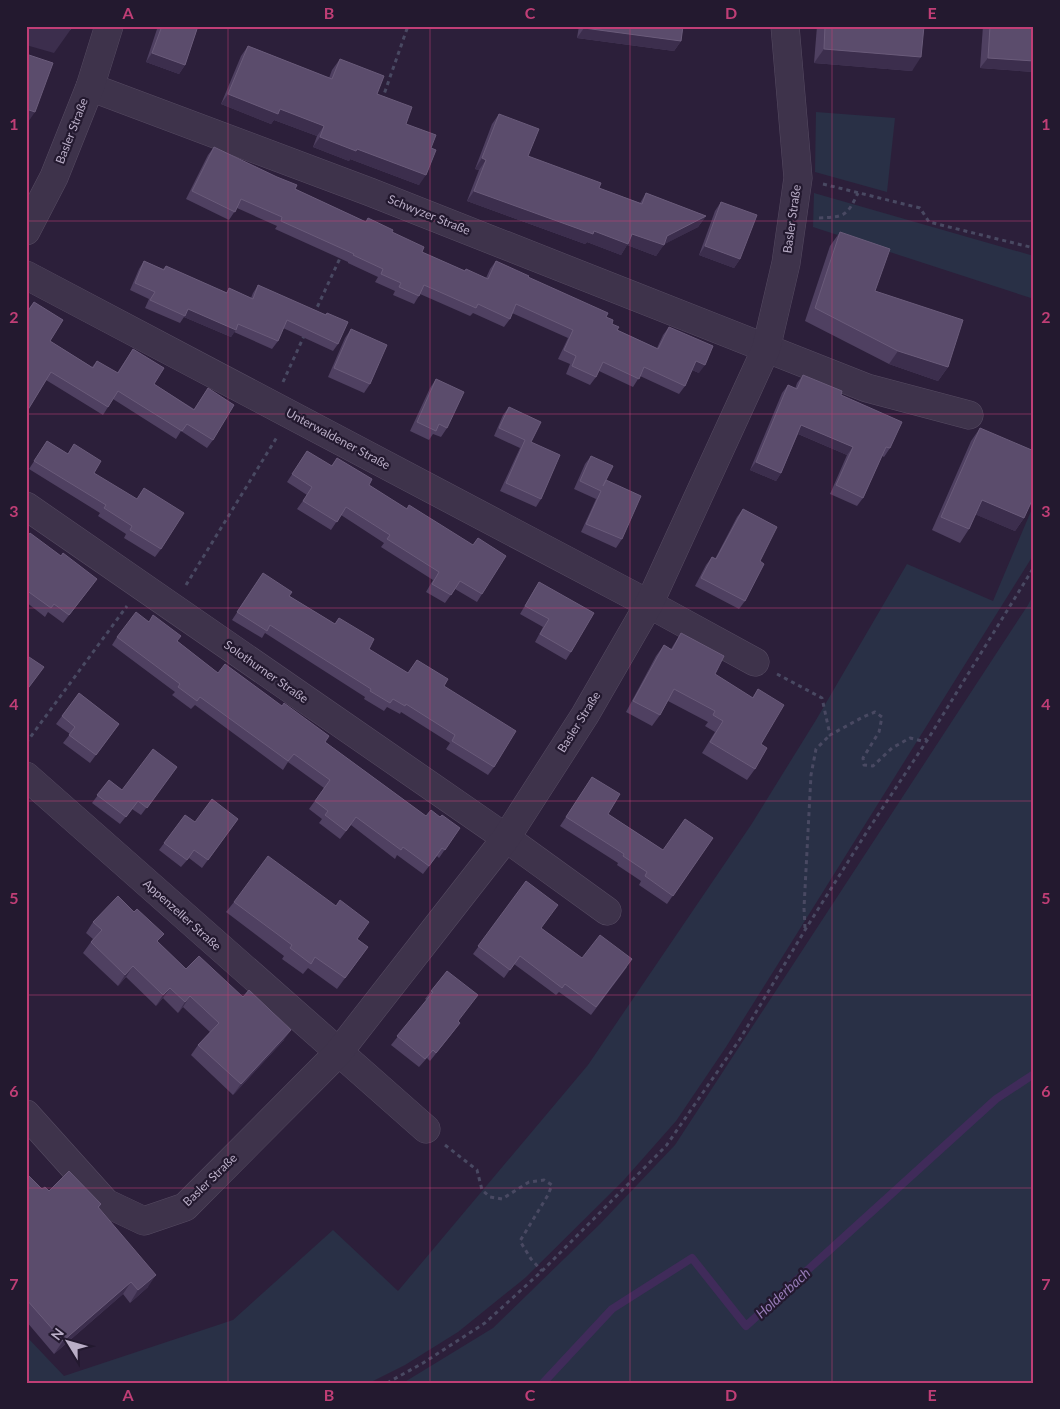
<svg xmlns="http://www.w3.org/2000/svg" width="1060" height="1409" font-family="Lato,sans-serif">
<rect width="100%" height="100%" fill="#2c1f3a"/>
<!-- green -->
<g fill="#293046">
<path d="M816,112L895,118L887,192L815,172Z"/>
<path d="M814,193L1034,256V299L813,227Z"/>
<path d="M1034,504V554L726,1047L676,1121L623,1181L525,1278L458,1332L405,1365L369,1383H26V1336L64,1376L233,1320L333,1230L398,1291L588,1065L751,825L816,720L907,564L993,601Z"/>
<path d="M1034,593V1383H403L493,1328L600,1224L675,1145L1028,605Z"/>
</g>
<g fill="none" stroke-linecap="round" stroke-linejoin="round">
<!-- stream -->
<path stroke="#402b5a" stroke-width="8" d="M543,1383L612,1309L692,1258L746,1326L996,1099L1034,1074"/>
<defs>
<g id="minor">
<path d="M90,87L370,192L867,388L969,415"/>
<path d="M26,231L54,177L90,87L109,26"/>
<path d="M26,275L649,604L755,662"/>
<path d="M26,506L506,838L607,911"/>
<path d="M26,776L426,1129"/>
<path d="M26,1114L106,1203L144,1221L185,1207L338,1053L506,838L585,715L649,604L766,349L786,263L798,178L785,26"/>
</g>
</defs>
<!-- minor casing -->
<use href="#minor" stroke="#564b62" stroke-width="29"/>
<!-- path -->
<g stroke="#494962" stroke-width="3" stroke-dasharray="4 4" stroke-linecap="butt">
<path d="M382,100L408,26"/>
<path d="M823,184L920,208L929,222L1034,248"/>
<path d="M819,218C845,217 847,216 858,193"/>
<path d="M314,314L341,256"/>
<path d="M283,382L304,336"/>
<path d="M186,585L277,437"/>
<path d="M777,674L822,698L830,735L863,717L875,712L882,717L879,732L863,758L864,765L873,766L892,748L910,738L922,741L927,739"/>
<path d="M26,743L127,606"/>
<path d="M805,928L804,908L811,775L816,749L830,735"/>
<path d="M445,1145L477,1170L482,1190L490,1197L502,1199L529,1182L544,1180L552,1185L548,1195L520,1241L531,1259L542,1271"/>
<path d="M387,1383L423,1363L485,1323L542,1271L666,1146L740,1039L805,930L868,830L928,739L1034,567"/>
</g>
<!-- minor -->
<use href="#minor" stroke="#3e334b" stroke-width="28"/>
</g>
<!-- wall -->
<g fill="#4f4061">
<path d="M158,26H198L185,65L179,74L146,62Z"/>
<path d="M579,26H683L681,41L674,51L577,38Z"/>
<path d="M817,26H924L912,71L814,63Z"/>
<path d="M983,26H1034V72L980,68Z"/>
<path d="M248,46L329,78L332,70L340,59L377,94L406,124L431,148L419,185L350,159L349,161L313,147L317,136L274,120L271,124L221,104L241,56Z"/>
<path d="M499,114L528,156L599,188L640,203L646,193L706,216L698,227L664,244L656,256L627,245L621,255L587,242L585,244L467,201L479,170L475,169L492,124Z"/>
<path d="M214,147L295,189L366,222L368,218L392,232L422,252L465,271L486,278L490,269L496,261L606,317L617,330L657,348L663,335L669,327L699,373L692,370L685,386L679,394L640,376L633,387L599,371L596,377L590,385L566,374L570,364L558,359L568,338L512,313L510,319L504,327L473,313L470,316L420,294L414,304L393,295L395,291L375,282L378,277L348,263V262L275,229L277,226L237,208L229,220L186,199L208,155Z"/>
<path d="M721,202L740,259L734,268L699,255L715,211Z"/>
<path d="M840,232L875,291L948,367L938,381L889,364L805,321L830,246Z"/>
<path d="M144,261L163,269L166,266L226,293L229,288L251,298L253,293L258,285L325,315L327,313L338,344L333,351L283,328L278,341L272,349L234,332L231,337L184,317L180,323L145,308L149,299L130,290L139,269Z"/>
<path d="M34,302L50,341L92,367L97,361L117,373L133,349L154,384L194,409L208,388L213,440L207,448L181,431L176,439L113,399L103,415L46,380L26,413V312Z"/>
<path d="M351,329L370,384L364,393L328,377L345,338Z"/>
<path d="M803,375L841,395L890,448L884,457L882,456L863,498L857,506L830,494L847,455L798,434L781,473L776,481L750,470L782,393L788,385L795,389L797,383Z"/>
<path d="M436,379L447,428L441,437L433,434L429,440L410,431L430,388Z"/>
<path d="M509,407L531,442L541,499L536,507L500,491L520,448L494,436L503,415Z"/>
<path d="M980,428L1024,518L1015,531L975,514L969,529L960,543L932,530L971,441Z"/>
<path d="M47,441L68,454L74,444L94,473L161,549L155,557L124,538L126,534L98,516L100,513L29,469Z"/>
<path d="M307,451L331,466L337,458L369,485L406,509L473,545L478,538L482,594L477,602L455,589L445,603L426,592L433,580L381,547L384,543L341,515L331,530L297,509L307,495L287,482Z"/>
<path d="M591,456L606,480L622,539L616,548L581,532L596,499L574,489L585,464Z"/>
<path d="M743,509L760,561L745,601L739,609L695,586L706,565L712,557L715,559L737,517Z"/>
<path d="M26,538L91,587L63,623L48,612L45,617L26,602Z"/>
<path d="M263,573L289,596L335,624L339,618L369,649L408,673L417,660L444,686L494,767L488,775L446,749L450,743L401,712L400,714L387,707L384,711L364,699L365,697L265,633L262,638L232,620Z"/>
<path d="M539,582L571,652L566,660L535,642L543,627L520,614L534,590Z"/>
<path d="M681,633L715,674L752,698L758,689L761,744L755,769L747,780L702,753L715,732L705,726L708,722L668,701L660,715L652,726L626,712L656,656L664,645L671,649Z"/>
<path d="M117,637L177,641L218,673L325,742L426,816L440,817L460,828L439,858L437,856L423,874L397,855L395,859L351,825L340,839L319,823L322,819L309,809L324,788L288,762L283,770L195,705L191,709L172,695L175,692L112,645Z"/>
<path d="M79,693L119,724L90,763L63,743L70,734L56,724Z"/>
<path d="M177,767L141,815L132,809L120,824L92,803L109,780L122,790Z"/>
<path d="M592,777L608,814L663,850L713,838L667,904L639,885L641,881L617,865L618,863L560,826Z"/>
<path d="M185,815L195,822L238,819L202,868L189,858L181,867L159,850Z"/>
<path d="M526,881L541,928L582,958L627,967L591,1015L559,992L556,995L514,964L504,978L473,954Z"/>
<path d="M234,902L357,939L368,947L337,989L308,968L303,974L282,959L284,956L226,912Z"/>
<path d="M93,922L158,942L186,969L284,1040L233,1095L191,1055L198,1045L210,1032L183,1007L178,1013L163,998L156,1006L126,977L118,986L83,953L93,939L86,933Z"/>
<path d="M447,971L458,1021L454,1031L430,1061L427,1058L419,1067L391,1045L427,1000L425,999L431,991Z"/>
<path d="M26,1173L42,1189L101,1204L99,1208L148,1287L130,1303L123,1294L54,1354L26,1321Z"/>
</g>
<!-- shaded-wall -->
<g fill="#3c2e4d">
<path d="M26,26H63L71,29L54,53L26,45Z"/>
<path d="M584,28L681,41L674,51L577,38Z"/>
<path d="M824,49L921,57L912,71L814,63Z"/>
<path d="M152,53L185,65L179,74L146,62Z"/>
<path d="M988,58L1034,61V72L980,68Z"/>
<path d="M228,94L280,109L324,126L317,136L274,120L271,124L221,104Z"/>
<path d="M26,109L35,112L26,125Z"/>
<path d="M320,137L357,149L426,175L419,185L350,159L349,161L313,147Z"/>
<path d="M482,158L486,160L479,170L475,169Z"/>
<path d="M474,191L594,231L667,236L706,216L698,227L663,245H664L656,256L627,245L621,255L587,242L585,244L467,201Z"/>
<path d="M705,246L740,259L734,268L699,255Z"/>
<path d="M188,309L236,330L231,337L184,317Z"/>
<path d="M898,351L948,367L938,381L889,364Z"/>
<path d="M696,361L705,365L699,373L690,369Z"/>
<path d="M801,425L853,447L847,455L796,433Z"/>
<path d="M756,462L781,473L776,481L750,470Z"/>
<path d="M982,500L1024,518L1015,531L972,513Z"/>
<path d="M133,966L126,977L118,986L125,975Z"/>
<path d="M170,988L163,998L156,1006L163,995Z"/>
<path d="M190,996L183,1007L178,1013L185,1002Z"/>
<path d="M291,1030L284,1040L233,1095L241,1084Z"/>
<path d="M156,1275L148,1287L130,1303L138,1290Z"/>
<path d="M131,1282L123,1294L54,1354L63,1341Z"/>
</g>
<!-- building -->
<g fill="#5b4c6c" stroke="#6a5b7a">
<path d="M63,26H72L71,29Z"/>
<path d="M162,26H198L185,65L152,53Z"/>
<path d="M584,26H683L681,41L584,28Z"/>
<path d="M825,26H924L921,57L824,49Z"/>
<path d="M990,26H1034V61L988,58Z"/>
<path d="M248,46L332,79L340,59L384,76L377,94L412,107L406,124L436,135L431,148L436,150L426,175L357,149L356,151L320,137L324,126L280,109L278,114L228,94Z"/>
<path d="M26,54L53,63L35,112L26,109Z"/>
<path d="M499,114L539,129L528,156L601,183L599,188L642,204L646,193L706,216L667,236L664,245L632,234L628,244L594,231L593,234L474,191L486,160L482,158Z"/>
<path d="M214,147L277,177L297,185L295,189L366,222L368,218L393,230L392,232L424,247L422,252L465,271L466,269L488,279L496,261L529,276L528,277L608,313L606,317L613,320L612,324L619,327L617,330L658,349L669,327L713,346L705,365L696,361L685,386L644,367L639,379L603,362L596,377L572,366L576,356L564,350L573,330L516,304L510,319L478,304L476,308L424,285L419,296L399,287L401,283L381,274L383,269L353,255L354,254L281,221L282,217L241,199L235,212L192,191Z"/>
<path d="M721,202L757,215L740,259L705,246Z"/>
<path d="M840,232L890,249L875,291L963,320L948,367L898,351L815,308Z"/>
<path d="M144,261L164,270L166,266L227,293L229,288L253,299L258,285L326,315L327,313L348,322L338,344L287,320L278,341L238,324L236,330L188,309L185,316L150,300L155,292L135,283Z"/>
<path d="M34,302L63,320L50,341L93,368L97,361L118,373L133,349L164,368L154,384L194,410L208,388L234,405L213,440L187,424L182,431L118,391L108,407L51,372L26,413V314Z"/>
<path d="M351,329L387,345L370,384L334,368Z"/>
<path d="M803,375L842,391L841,395L902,422L890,448L886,447L863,498L836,485L853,447L801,425L781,473L756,462L788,385L797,389Z"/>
<path d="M436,379L464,392L447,428L439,424L436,431L417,422Z"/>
<path d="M509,407L541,422L531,442L560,455L541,499L506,483L525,440L499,428Z"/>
<path d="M980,428L1034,451V496L1024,518L982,500L969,529L941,517Z"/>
<path d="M47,441L68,454L74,444L101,461L94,473L137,499L144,488L184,513L161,549L130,530L132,526L104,508L106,505L34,461Z"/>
<path d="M307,451L332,466L337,458L372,479L369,485L407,509L409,505L473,545L478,538L506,556L482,594L460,581L451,595L432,584L439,572L387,539L390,535L346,507L337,522L303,501L312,487L292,474Z"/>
<path d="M591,456L613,466L603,486L606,480L641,496L622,539L586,524L601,491L580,481Z"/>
<path d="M743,509L777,527L760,561L764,564L745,601L701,578L712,557L716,559Z"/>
<path d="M30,533L61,556L63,553L97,579L69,615L54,604L51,608L26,590V538Z"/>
<path d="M263,573L292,592L289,596L335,624L339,618L374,639L369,649L408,673L417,660L448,679L444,686L516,731L494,767L452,741L455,735L406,704L405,706L393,699L390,703L370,691L371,689L270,625L267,631L237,612Z"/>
<path d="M539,582L594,613L571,652L540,634L549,619L525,606Z"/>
<path d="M136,612L149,622L153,615L181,636L177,641L218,673L225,664L282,706L284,703L329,736L325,742L426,816L431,810L440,817L442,815L460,828L445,850L442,848L429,866L403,847L401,850L356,817L346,831L325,815L328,811L315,801L330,780L294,754L288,761L200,697L197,701L178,687L180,684L117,637Z"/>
<path d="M681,633L724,656L715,674L753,698L758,689L784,705L761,744L767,748L755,769L710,742L723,721L713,715L715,711L674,689L660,715L633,701L664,645L672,650Z"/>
<path d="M26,655L44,667L26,691Z"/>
<path d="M79,693L119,724L96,755L69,735L75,727L62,716Z"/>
<path d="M153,749L177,767L147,808L138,801L126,817L97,795L109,780L122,790Z"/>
<path d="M592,777L620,794L608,814L663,850L685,819L713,838L673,896L645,876L647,872L623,856L624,854L566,817Z"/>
<path d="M212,799L238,819L208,860L194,850L187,860L164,843L185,815L195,822Z"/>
<path d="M268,856L336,906L340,900L369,922L357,939L368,947L345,978L315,957L311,964L290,948L292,945L234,902Z"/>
<path d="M526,881L558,905L541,928L582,958L600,935L632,959L596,1007L565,984L562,988L520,956L510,970L478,946Z"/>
<path d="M118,896L134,912L137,909L164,934L157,941L186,969L199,956L243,997L249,990L291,1030L241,1084L198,1045L219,1023L190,996L185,1002L170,988L163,995L133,966L125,975L91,942L102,930L93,922Z"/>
<path d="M447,971L478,995L458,1021L460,1023L436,1053L433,1050L425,1059L397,1036L433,992L431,991Z"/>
<path d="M69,1171L101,1204L98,1207L156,1275L138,1290L131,1282L63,1341L26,1299V1173L42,1189L45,1187L49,1191Z"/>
</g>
<!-- grid -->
<path fill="none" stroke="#c03e76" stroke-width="1" stroke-opacity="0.55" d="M228,26V1383M430,26V1383M630,26V1383M832,26V1383M26,221H1034M26,414H1034M26,608H1034M26,801H1034M26,995H1034M26,1188H1034"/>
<g text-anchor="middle" stroke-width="4.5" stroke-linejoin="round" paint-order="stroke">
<!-- street labels -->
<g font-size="12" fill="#baaec7" stroke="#23192f">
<text transform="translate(72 131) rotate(-69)" y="4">Basler Straße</text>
<text transform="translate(429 215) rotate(22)" y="4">Schwyzer Straße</text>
<text transform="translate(792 219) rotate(-82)" y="4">Basler Straße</text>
<text transform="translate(338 439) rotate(28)" y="4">Unterwaldener Straße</text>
<text transform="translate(266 672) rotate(35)" y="4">Solothurner Straße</text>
<text transform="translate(579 722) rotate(-58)" y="4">Basler Straße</text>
<text transform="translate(182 915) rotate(42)" y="4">Appenzeller Straße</text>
<text transform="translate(210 1180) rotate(-44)" y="4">Basler Straße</text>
</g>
<!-- water labels -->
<g font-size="14" font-style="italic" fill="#967bb6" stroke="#23192f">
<text transform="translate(783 1293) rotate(-42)" y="5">Holderbach</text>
</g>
</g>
<!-- border -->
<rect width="1060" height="1409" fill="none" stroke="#23192f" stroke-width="55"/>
<!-- north arrow -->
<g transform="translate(68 1342) rotate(307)" stroke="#23192f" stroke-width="4" paint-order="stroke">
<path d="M0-4L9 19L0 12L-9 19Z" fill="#baaec7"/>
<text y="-8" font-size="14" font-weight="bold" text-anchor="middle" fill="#baaec7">N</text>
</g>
<rect x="28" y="28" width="1004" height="1354" fill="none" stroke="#c03e76" stroke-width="2"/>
<g font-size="16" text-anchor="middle" font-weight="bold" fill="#c03e76">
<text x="128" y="19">A</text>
<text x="329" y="19">B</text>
<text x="530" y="19">C</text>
<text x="731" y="19">D</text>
<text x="932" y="19">E</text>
<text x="14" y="130">1</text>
<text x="1046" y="130">1</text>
<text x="14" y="323">2</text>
<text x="1046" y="323">2</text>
<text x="14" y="517">3</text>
<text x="1046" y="517">3</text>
<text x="14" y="710">4</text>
<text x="1046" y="710">4</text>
<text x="14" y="904">5</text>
<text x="1046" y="904">5</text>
<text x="14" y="1097">6</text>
<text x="1046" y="1097">6</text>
<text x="14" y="1290">7</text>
<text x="1046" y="1290">7</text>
<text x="128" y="1401">A</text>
<text x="329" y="1401">B</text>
<text x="530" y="1401">C</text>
<text x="731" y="1401">D</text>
<text x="932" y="1401">E</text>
</g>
</svg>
